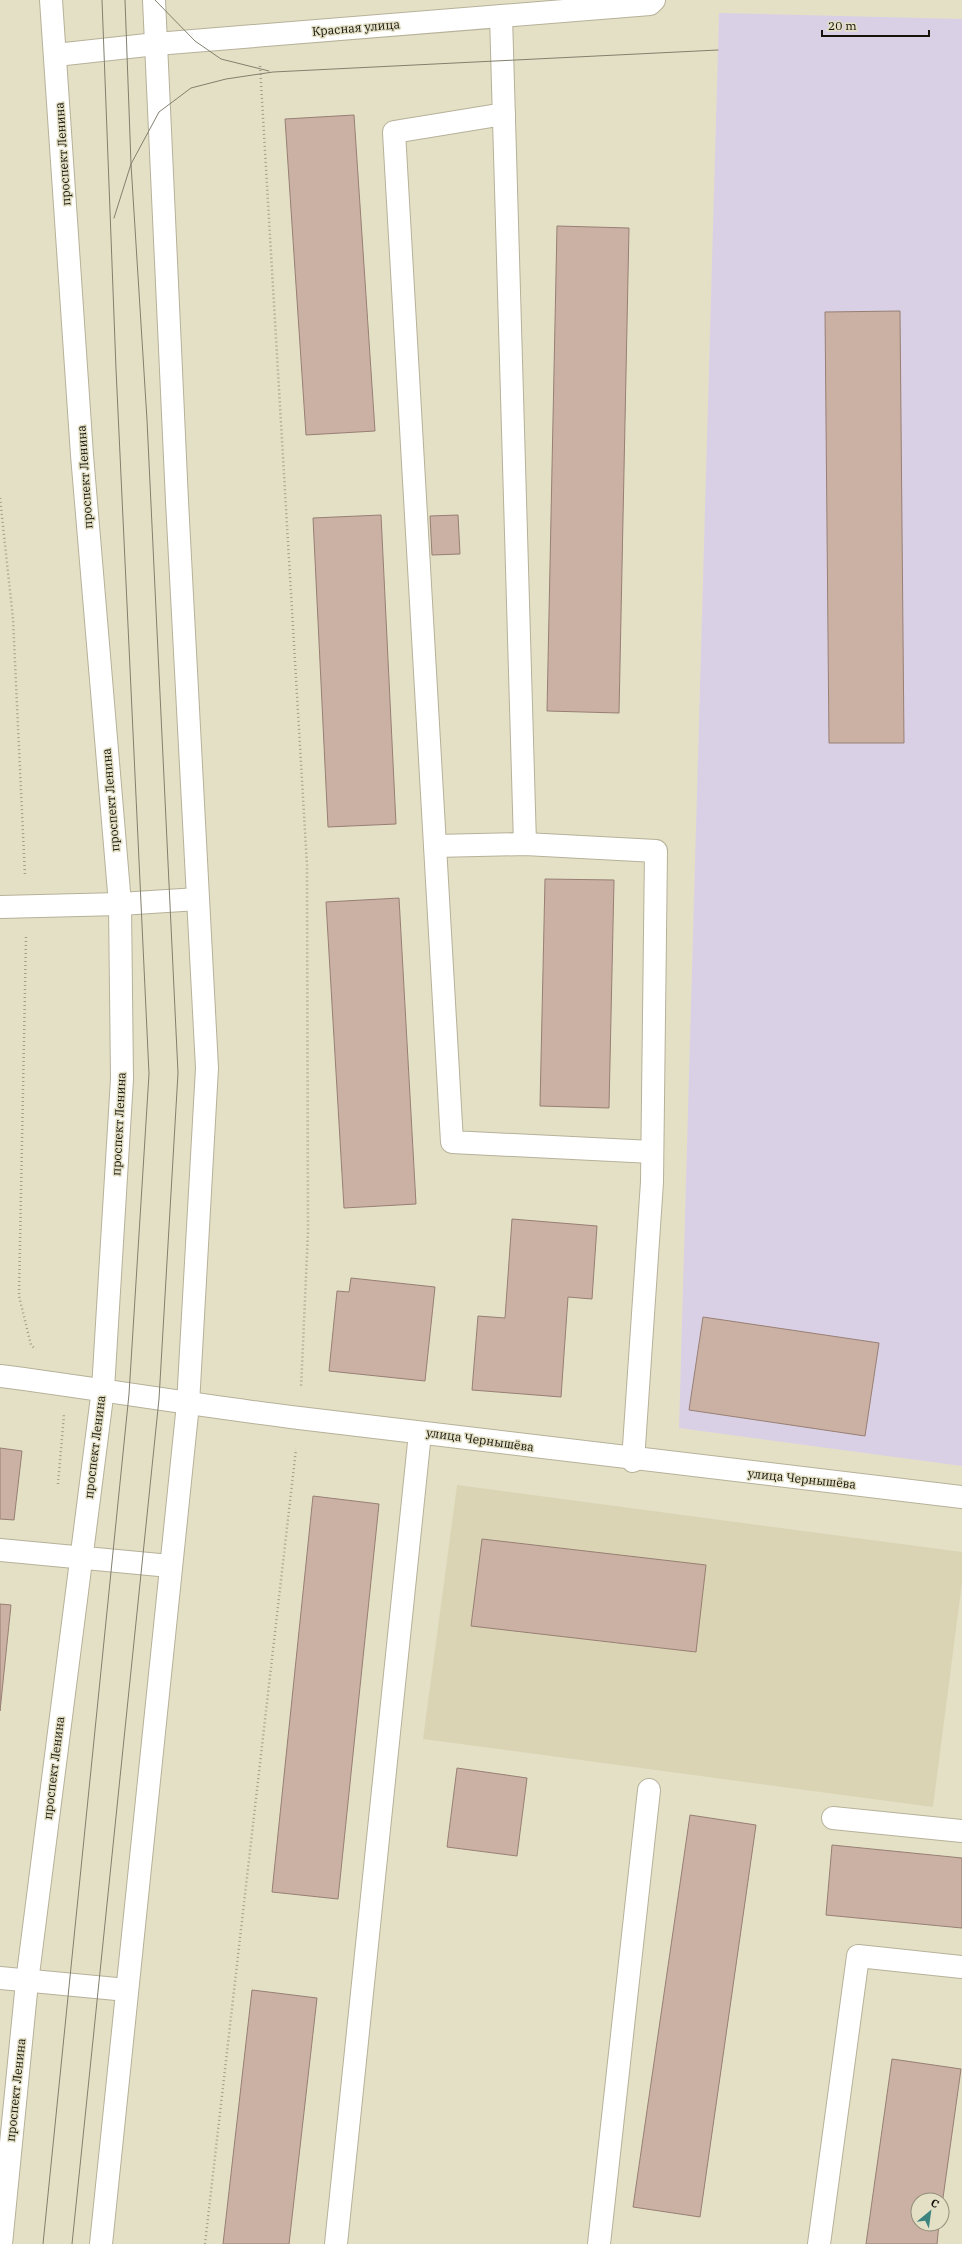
<svg xmlns="http://www.w3.org/2000/svg" width="962" height="2244" font-family="'IBM Plex Serif',serif">
<rect width="100%" height="100%" fill="#e4e0c6"/>
<!-- industrial -->
<path fill="#dad0e5" d="M719,13L962,19V1466L679,1428Z"/>
<!-- built -->
<path fill="#dad4b4" d="M457,1485L962,1552V1583L933,1807L423,1739Z"/>
<!-- building -->
<g fill="#cab1a4" stroke="#977f73">
<path d="M354,115L375,431L306,435L285,119Z"/>
<path d="M557,226L629,228L619,713L547,711Z"/>
<path d="M900,311L904,743H829L825,312Z"/>
<path d="M381,515L396,824L328,827L313,518Z"/>
<path d="M458,515L460,554L432,555L430,516Z"/>
<path d="M545,879L614,880L609,1108L540,1106Z"/>
<path d="M399,898L416,1204L344,1208L326,902Z"/>
<path d="M512,1219L597,1226L592,1299L568,1297L561,1397L472,1390L478,1316L505,1318Z"/>
<path d="M351,1278L435,1287L425,1381L329,1371L337,1291L349,1292Z"/>
<path d="M703,1317L879,1343L865,1436L689,1410Z"/>
<path d="M0,1448L22,1451L14,1520L0,1519Z"/>
<path d="M313,1496L379,1504L338,1899L272,1892Z"/>
<path d="M482,1539L706,1565L696,1652L471,1626Z"/>
<path d="M0,1604L11,1605L0,1711Z"/>
<path d="M457,1768L527,1778L517,1856L447,1847Z"/>
<path d="M690,1815L756,1825L700,2217L633,2207Z"/>
<path d="M832,1845L962,1858V1928L826,1915Z"/>
<path d="M252,1990L317,1998L289,2244H223Z"/>
<path d="M892,2059L961,2069L942,2205V2200H918V2224H939L937,2244H866Z"/>
</g>
<g fill="none" stroke-linecap="round" stroke-linejoin="round">
<defs>
<g id="minor">
<path d="M501,16L525,844"/>
<path d="M56,55L156,44L650,4L654,0"/>
<path d="M504,114L394,132L452,1142L652,1152"/>
<path d="M435,846L525,844L656,851L652,1182L633,1461"/>
<path d="M0,907L120,904L198,899"/>
<path d="M0,1376C100,1389 199,1406 299,1418C520,1446 741,1472 962,1497"/>
<path d="M0,1550L170,1566"/>
<path d="M833,1818L962,1831"/>
<path d="M0,1978L127,1990"/>
<path d="M336,2244L420,1433"/>
<path d="M599,2244L649,1790"/>
<path d="M819,2244L858,1956L962,1967"/>
</g>
<g id="major">
<path d="M1,2244L27,1982L103,1389L122,1079L120,904L82,455L51,0"/>
<path d="M101,2244L188,1404L207,1068L177,501L154,0"/>
</g>
</defs>
<!-- minor casing -->
<use href="#minor" stroke="#b6b199" stroke-width="24"/>
<!-- major casing -->
<use href="#major" stroke="#b6b199" stroke-width="24"/>
<!-- path -->
<g stroke="#a19e89" stroke-width="2.5" stroke-dasharray="1 3" stroke-linecap="butt">
<path d="M260,66L307,865L308,1232L301,1388"/>
<path d="M0,498L13,619L25,876"/>
<path d="M26,937L19,1296L31,1345L35,1349"/>
<path d="M58,1484L64,1415"/>
<path d="M205,2244L296,1449"/>
</g>
<!-- minor -->
<use href="#minor" stroke="#fff" stroke-width="22"/>
<!-- major -->
<use href="#major" stroke="#fff" stroke-width="22"/>
<!-- tram -->
<g stroke="#827f6d" stroke-width="1">
<path d="M155,0L195,41L221,59L269,71"/>
<path d="M114,218L131,164L159,112L191,88L226,79L273,72L718,50"/>
<path d="M43,2244L129,1394L149,1074L116,369L102,0"/>
<path d="M72,2244L159,1399L178,1073L147,420L131,164L125,0"/>
</g>
</g>
<g text-anchor="middle" stroke-width="3" stroke-linejoin="round" paint-order="stroke">
<!-- street labels -->
<g font-size="12" fill="#141209" stroke="#e4e0c6">
<text transform="translate(356 28) rotate(-5)" y="4">Красная улица</text>
<text transform="translate(63 154) rotate(-94)" y="4">проспект Ленина</text>
<text transform="translate(85 477) rotate(-94)" y="4">проспект Ленина</text>
<text transform="translate(111 800) rotate(-95)" y="4">проспект Ленина</text>
<text transform="translate(119 1124) rotate(-87)" y="4">проспект Ленина</text>
<text transform="translate(480 1440) rotate(8)" y="4">улица Чернышёва</text>
<text transform="translate(95 1447) rotate(-83)" y="4">проспект Ленина</text>
<text transform="translate(802 1479) rotate(6)" y="4">улица Чернышёва</text>
<text transform="translate(54 1768) rotate(-83)" y="4">проспект Ленина</text>
<text transform="translate(16 2090) rotate(-84)" y="4">проспект Ленина</text>
</g>
</g>
<!-- north arrow -->
<g transform="translate(930 2212) rotate(29)"><circle r="19" fill="#e4e0c6" stroke="#918e7a"/>
<path d="M0-3L7 15L0 10L-7 15Z" fill="#3c8480"/>
<text y="-6" font-size="11" font-weight="bold" text-anchor="middle" fill="#141209">С</text>
</g>
<!-- scale -->
<path d="M822 30v6h107v-6" fill="none" stroke="#141209" stroke-width="2"/>
<text x="828" y="30" font-size="12" fill="#141209" stroke="#e4e0c6" stroke-width="3" paint-order="stroke">20 m</text>
</svg>
